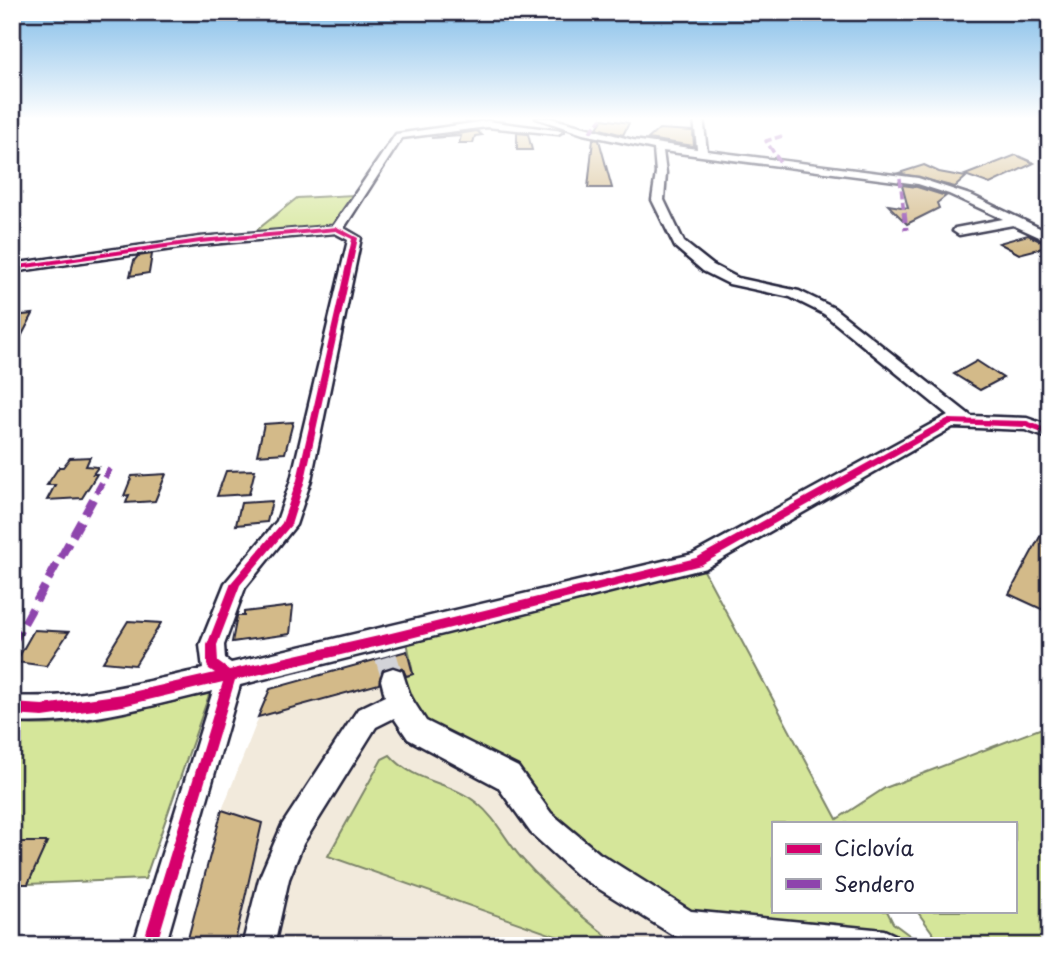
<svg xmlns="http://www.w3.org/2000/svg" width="1062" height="958" font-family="'Playpen Sans',sans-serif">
<rect width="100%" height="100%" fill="#fff"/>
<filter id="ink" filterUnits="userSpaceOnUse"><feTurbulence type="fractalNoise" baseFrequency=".0143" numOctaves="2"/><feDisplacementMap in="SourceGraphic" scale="14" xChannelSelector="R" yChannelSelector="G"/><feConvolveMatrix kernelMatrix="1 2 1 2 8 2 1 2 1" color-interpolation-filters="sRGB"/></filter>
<g filter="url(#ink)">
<!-- built -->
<path fill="#f2eadc" d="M407,650L773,823V911H887L893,923L924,946H186L222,810L270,689Z"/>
<!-- green -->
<g fill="#d5e69a" stroke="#7c846a" stroke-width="2">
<path d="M353,195L332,227L252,234L297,198Z"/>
<path d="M701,565L837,819L885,788L1050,725V946H942L917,911H1015V823H773V911H887L893,923L924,946H907L887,934L840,924L694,912L674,905L617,871L430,725L420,713L404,677L413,674L407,641Z"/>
<path d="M210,692L145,879L28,884L46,842H12V724C80,729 146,709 210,692Z"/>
<path d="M390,755C414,783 450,781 477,803C497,819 507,843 524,861C553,893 585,920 620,946H584L328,856L382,759Z"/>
</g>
<!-- building -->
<g fill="#d3ba89" stroke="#22223b" stroke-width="2">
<path d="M603,119L629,123L623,135L597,128Z"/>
<path d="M659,129L693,131L694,146L648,139Z"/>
<path d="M477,131L482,135L475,136L473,143H459L461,136L431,138Z"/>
<path d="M517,133L528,134L532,150H517Z"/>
<path d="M593,139L599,140L612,188H588Z"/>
<path d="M1016,155L1034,163L990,184L965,175Z"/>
<path d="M924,165L939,172L966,177L955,187L899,173Z"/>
<path d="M902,185L917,187L946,196L937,203L939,208L907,224L888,205L908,208Z"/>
<path d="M1028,235L1050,246L1019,254L999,243Z"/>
<path d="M152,254L149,273L130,276L134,261L138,256Z"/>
<path d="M33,314L12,354V316Z"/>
<path d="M977,361L1003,378L980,390L954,374Z"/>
<path d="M293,422L285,453L257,455L264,424Z"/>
<path d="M90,457L86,466L98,467L93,474H97L82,498L47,500L55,485H47L59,467H63L70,458Z"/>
<path d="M255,470L249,494L217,496L226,471Z"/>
<path d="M166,474L155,501L126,503L129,495L124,496L132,476Z"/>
<path d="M272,501L267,522L236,525L241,503Z"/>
<path d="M1050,518V613L1009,594Z"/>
<path d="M293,606L290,634L232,642L237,616H244V612Z"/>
<path d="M128,621L161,623L135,665L103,662Z"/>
<path d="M34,630L69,632L46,666L16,662Z"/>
<path d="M407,651L413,674L406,676L403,669L392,666L382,670L379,684L258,717L270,689Z"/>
<path d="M222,810L262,823L234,946H186Z"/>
<path d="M12,842H47L28,884H12Z"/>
</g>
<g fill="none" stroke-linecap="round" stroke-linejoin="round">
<!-- minor-tunnel -->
<path stroke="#d3d3d8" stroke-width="22" stroke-dasharray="22 11" stroke-linecap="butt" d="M386,657L393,680"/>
<defs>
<g id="minor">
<path d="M536,118H550L633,140L697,149L694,118H703L707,151L918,178L973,196L1050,233V242L1013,225L959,235L953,231L955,228L1003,219L949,194L918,184L663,151L666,173L664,200L684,242L713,265L738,278L799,291L834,308L971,416L1027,418L1050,426V439L1025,430L953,427L706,568L240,685L165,946H133L213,691C147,707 80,726 12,722V696C77,700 140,683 203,669L200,645L225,583L277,521L291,480L348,240L335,233L200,245L12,272V264L200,237L333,226L396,134L487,121L563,131L558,134L487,127L402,138L344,228L361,238L311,480L296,525L245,588L224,645L225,659L231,663L693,554L948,415L824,314L790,297L729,284L703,271L675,247L652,200L656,173L654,149L583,134Z"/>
<path d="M393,668L402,671L410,696L426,721L518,767L551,813L599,853L691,911L884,930L895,935L900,946H725L687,942L676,937L577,875L531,833L498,787L408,739L394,718L376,727L303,844L289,879L274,946H242L259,879L282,825L358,709L385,696L381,680L384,671Z"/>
</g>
</defs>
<!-- minor casing -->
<use href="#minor" stroke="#22223b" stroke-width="5"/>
<!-- minor -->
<use href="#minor" fill="#fff" fill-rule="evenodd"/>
<!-- quiet-far3 -->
<g stroke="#8e44ad" stroke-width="3.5" stroke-dasharray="8 3.5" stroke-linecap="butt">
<path d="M590,132L602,118"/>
<path d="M780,162L766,141L782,136"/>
<path d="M900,178L904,214"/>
</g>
<!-- quiet-far2 -->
<path stroke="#8e44ad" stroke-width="5" stroke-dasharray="10 5" stroke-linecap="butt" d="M904,212L906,230"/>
<!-- quiet-far1 -->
<path stroke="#8e44ad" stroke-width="6" stroke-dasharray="12 6" stroke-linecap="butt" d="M96,493L110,469"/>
<!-- quiet -->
<path stroke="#8e44ad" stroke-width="8" stroke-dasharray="17 8" stroke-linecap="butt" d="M12,645L97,492"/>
<defs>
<path id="cycleway" d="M337,227L358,238L305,480L291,525L240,585L217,645L218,662L229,670L383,635L696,558L947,419L1027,421L1050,430V436L1026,427L951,424L701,565L383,645L235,680L156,946H142L223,682L123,706L43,717L12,715V703L43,705L123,694L215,673L209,669L207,665V645L231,583L282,523L297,480L352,239L336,231L200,243L12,270V266L200,239Z"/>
</defs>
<!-- cycleway casing -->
<use href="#cycleway" stroke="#fff" stroke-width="4"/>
<!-- cycleway -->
<use href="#cycleway" fill="#d6006c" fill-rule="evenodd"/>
</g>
</g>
<!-- sky -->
<linearGradient id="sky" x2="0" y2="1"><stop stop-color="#81bce8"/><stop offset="0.47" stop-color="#fff"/><stop offset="1" stop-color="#fff" stop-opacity="0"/></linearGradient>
<rect width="1062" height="252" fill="url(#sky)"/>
<!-- margin -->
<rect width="1062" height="958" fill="none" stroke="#fff" stroke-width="42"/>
<rect x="21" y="21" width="1020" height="916" fill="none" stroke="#22223b" stroke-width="2.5" filter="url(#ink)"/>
<!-- legend -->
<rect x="772" y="822" width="245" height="91" fill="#ffffff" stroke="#a7a7b1" stroke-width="2"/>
<rect x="786" y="844" width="35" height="10" fill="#d6006c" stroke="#a7a7b1" stroke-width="2"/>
<text x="834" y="856" font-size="21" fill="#22223b">Ciclovía</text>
<rect x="786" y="879" width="35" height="10" fill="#8e44ad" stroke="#a7a7b1" stroke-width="2"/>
<text x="834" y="892" font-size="21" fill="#22223b">Sendero</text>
</svg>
